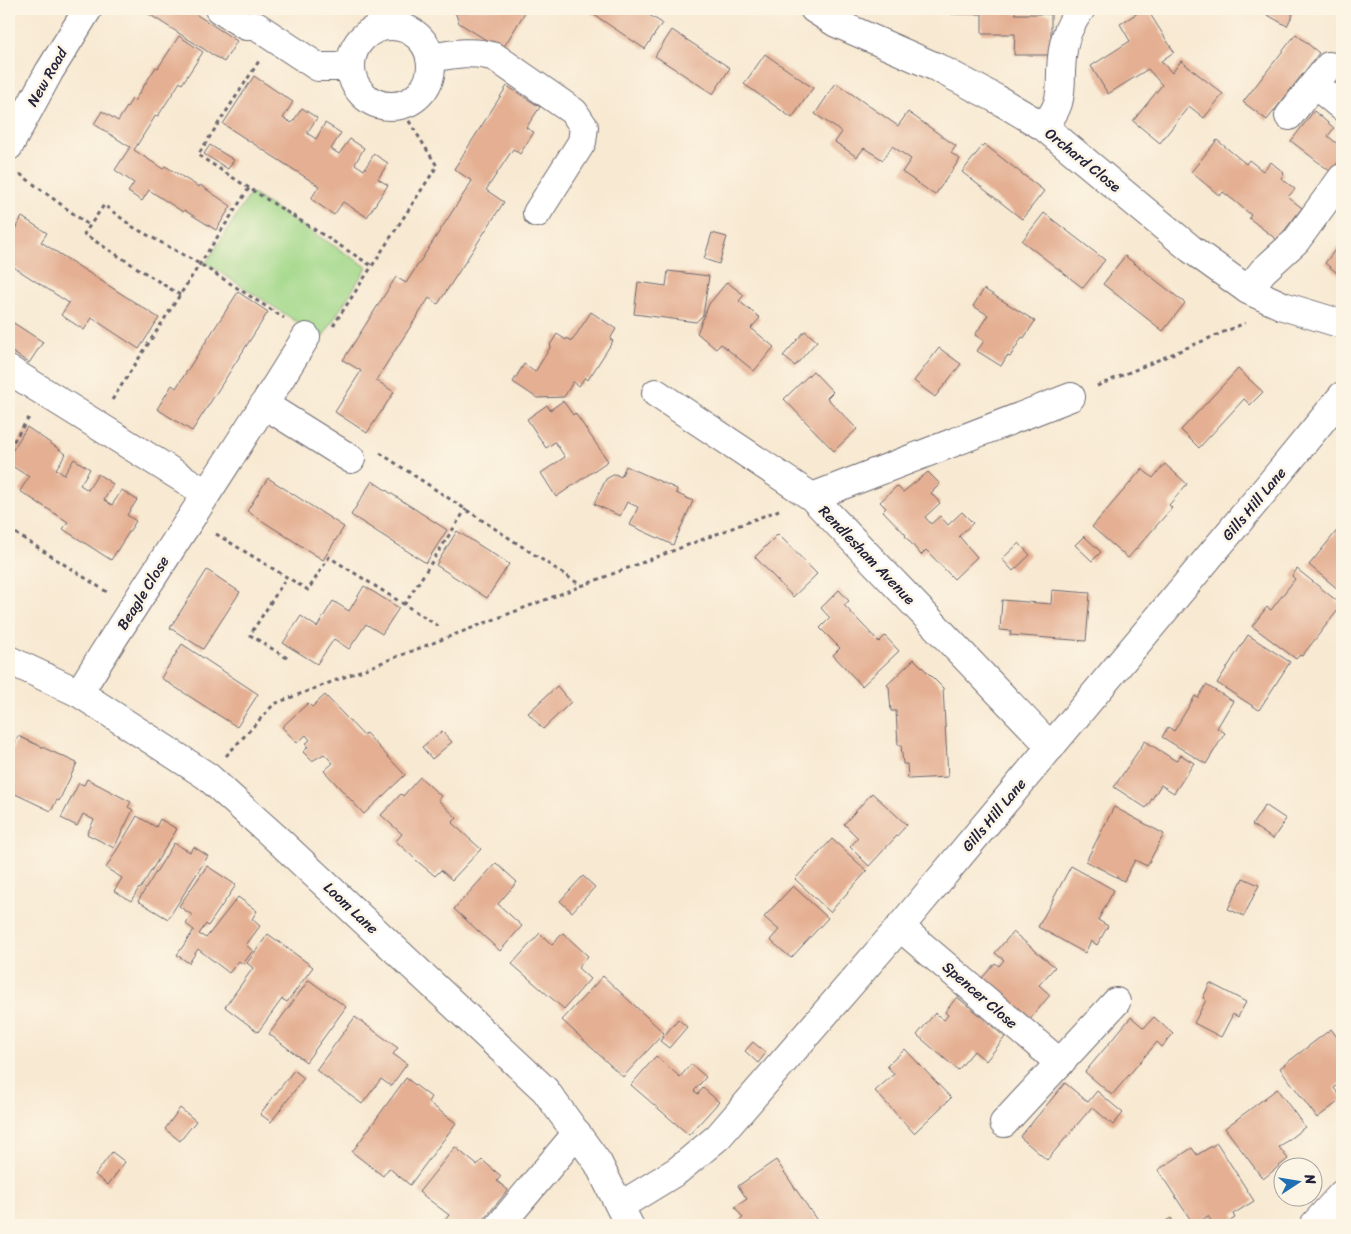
<svg xmlns="http://www.w3.org/2000/svg" width="1351" height="1234" font-family="Sriracha,sans-serif">
<rect width="100%" height="100%" fill="#fcf5e5"/>
<filter id="ink" filterUnits="userSpaceOnUse"><feTurbulence type="fractalNoise" baseFrequency=".02" numOctaves="2"/><feDisplacementMap in="SourceGraphic" scale="10" xChannelSelector="R" yChannelSelector="G"/><feConvolveMatrix kernelMatrix="1 2 1 2 8 2 1 2 1" color-interpolation-filters="sRGB"/></filter>
<filter id="wash" filterUnits="userSpaceOnUse"><feTurbulence type="fractalNoise" baseFrequency=".0096" numOctaves="4" result="noise"/><feDisplacementMap in="SourceGraphic" scale="20" xChannelSelector="R" yChannelSelector="G"/><feGaussianBlur stdDeviation="1.12" result="paint"/><feColorMatrix in="noise" values="0 0 0 0 0 0 0 0 0 0 0 0 0 0 0 0 0 1.4 0 .05"/><feComposite in="paint" operator="in"/></filter>
<g filter="url(#wash)">
<rect width="100%" height="100%" fill="#f8e9d2"/>
<!-- green -->
<path fill="#a2d889" stroke="#627d62" d="M251,193L367,267L322,338L206,263Z"/>
<g id="blocks">
<!-- building -->
<g fill="#e4af92">
<path d="M141,9H188L237,41L224,62Z"/>
<path d="M454,9H527L502,50L459,23Z"/>
<path d="M587,9H640L662,23L645,49L587,10Z"/>
<path d="M951,9H1015V14H1051V55H1014L1015,34H982V14H951Z"/>
<path d="M1144,9H1147L1174,52L1161,61L1172,73L1181,61L1223,94L1204,118L1189,106L1160,143L1133,121L1162,85L1148,69L1108,94L1091,66L1130,41L1120,24Z"/>
<path d="M1257,9H1283L1293,14L1287,26Z"/>
<path d="M672,30L730,68L713,94L655,56Z"/>
<path d="M1296,34L1319,53L1267,120L1243,102Z"/>
<path d="M179,36L203,52L182,84L180,82L158,116L156,115L134,150L163,169L165,166L199,187L200,185L231,206L216,230L184,210L183,212L149,190L142,201L128,192L134,183L115,170L130,147L94,124L102,111L118,121L132,99L134,101L156,67L158,68Z"/>
<path d="M765,54L813,88L792,118L744,84Z"/>
<path d="M254,76L293,102L283,118L292,123L302,108L317,118L307,133L316,139L325,123L341,133L331,149L339,154L350,139L364,148L355,164L364,170L374,154L388,163L378,179L388,185L367,217L343,202L334,215L311,199L319,186L223,124Z"/>
<path d="M1342,76V94L1334,87Z"/>
<path d="M836,83L898,126L908,112L956,146L951,153L960,159L935,195L902,172L911,159L892,146L883,160L864,148L857,157L835,142L842,132L815,114Z"/>
<path d="M507,86L540,107L526,128L534,132L520,154L513,149L486,190L504,202L438,304L429,298L376,380L394,392L367,433L335,412L361,371L343,360L396,277L406,283L472,181L454,169Z"/>
<path d="M1314,111L1334,128L1328,136L1342,148V157L1331,172L1291,141Z"/>
<path d="M1217,140L1246,164L1249,160L1263,171L1271,162L1284,173L1281,178L1295,189L1288,197L1302,208L1277,240L1249,218L1251,215L1237,203L1223,192L1220,196L1191,172Z"/>
<path d="M984,144L1044,191L1022,219L962,172Z"/>
<path d="M210,145L234,160L228,169L204,154Z"/>
<path d="M1044,213L1105,260L1083,288L1022,241Z"/>
<path d="M22,217L47,233L41,242L159,318L139,349L92,318L84,330L61,315L69,303L9,264V239Z"/>
<path d="M712,233L727,237L719,264L704,259Z"/>
<path d="M1342,241V277L1325,263Z"/>
<path d="M1125,256L1185,303L1163,331L1103,284Z"/>
<path d="M668,271L709,276L703,315L696,322L634,314L638,282L666,286Z"/>
<path d="M727,282L744,295L739,301L760,318L751,328L774,347L754,371L721,344L716,349L697,333L709,304Z"/>
<path d="M984,289L1035,321L1024,338L1022,337L1010,357L1007,356L1001,366L977,351L984,341L975,335L988,315L973,306Z"/>
<path d="M238,292L268,312L192,431L157,409L172,385L176,388Z"/>
<path d="M591,312L616,329L610,339L613,341L588,380L585,377L579,386L573,382L564,397L537,398L513,382L524,364L535,372L551,346L550,345L557,334L566,340L567,338L572,341Z"/>
<path d="M9,320L43,342L29,363L9,350Z"/>
<path d="M805,331L817,341L795,366L783,356Z"/>
<path d="M939,348L961,364L935,397L914,381Z"/>
<path d="M1238,369L1263,392L1250,405L1244,399L1199,448L1181,430Z"/>
<path d="M813,371L833,392L827,398L857,429L834,451L784,399Z"/>
<path d="M563,401L573,415L575,413L608,461L556,497L541,473L565,457L555,442L546,448L527,419L547,405L550,410Z"/>
<path d="M27,427L66,454L56,469L64,475L74,459L90,469L80,485L88,490L98,474L113,484L104,500L112,505L122,490L137,500L127,515L136,521L111,560L63,529L68,522L20,491L29,477L9,464V456Z"/>
<path d="M1165,464L1187,484L1169,505L1172,508L1128,558L1092,527L1142,469L1153,478Z"/>
<path d="M626,466L677,489L676,493L693,501L673,545L630,525L638,507L627,502L620,516L594,504L606,479L615,474L621,477Z"/>
<path d="M928,472L940,484L931,493L940,503L925,517L931,524L940,516L948,525L962,512L973,523L959,536L977,557L954,579L926,550L921,555L905,536L906,535L883,511L886,508L880,502L897,486L903,492Z"/>
<path d="M268,478L344,527L323,560L247,511Z"/>
<path d="M372,481L447,530L426,563L351,515Z"/>
<path d="M1340,527L1342,528V587L1339,590L1309,565Z"/>
<path d="M457,531L509,564L487,598L436,565Z"/>
<path d="M778,534L817,574L793,597L755,557Z"/>
<path d="M1084,536L1101,552L1092,561L1075,545Z"/>
<path d="M1019,543L1030,555L1013,571L1002,559Z"/>
<path d="M1297,569L1342,605L1302,656L1300,655L1296,659L1252,626L1267,607L1271,610L1278,601L1295,579L1292,576Z"/>
<path d="M207,570L240,592L203,649L170,628Z"/>
<path d="M364,586L399,608L382,634L366,624L349,649L334,639L317,664L283,643L301,616L317,627L333,601L349,611Z"/>
<path d="M839,590L849,601L844,605L879,642L885,636L899,651L862,686L833,655L840,648L820,628L830,618L821,608Z"/>
<path d="M1052,590L1090,593L1086,641L1010,635L1011,631L1000,630L1002,600L1051,604Z"/>
<path d="M1248,635L1290,662L1259,710L1217,683Z"/>
<path d="M182,644L258,694L237,727L161,678Z"/>
<path d="M914,659L943,688L948,777L908,779L907,764H903L901,745H898L896,711H891L889,687L887,685Z"/>
<path d="M1206,685L1233,701L1217,728L1225,733L1206,764L1162,737L1168,727L1174,731L1195,696L1198,698Z"/>
<path d="M557,686L571,702L543,729L528,713Z"/>
<path d="M325,695L363,735L366,733L405,775L364,814L324,771L333,763L324,754L312,761L303,752L308,747L305,744L310,740L306,735L297,743L282,727L308,703L312,707Z"/>
<path d="M442,731L452,742L432,759L422,747Z"/>
<path d="M18,736L77,763L59,801L57,800L51,811L9,791V757Z"/>
<path d="M1145,741L1176,761L1181,755L1194,763L1174,793L1161,785L1146,808L1114,787Z"/>
<path d="M420,777L441,796L438,800L457,818L452,823L481,849L452,880L441,870L435,876L417,861L396,841L402,834L381,815L401,794L403,796Z"/>
<path d="M87,779L131,802L128,807L133,810L114,848L87,834L94,820L83,814L77,826L61,818L79,783L84,785Z"/>
<path d="M872,793L907,825L869,866L850,847L858,838L844,824Z"/>
<path d="M1265,805L1286,819L1273,839L1252,825Z"/>
<path d="M1114,807L1164,834L1147,866L1135,860L1124,881L1086,861Z"/>
<path d="M137,816L156,827L160,819L177,829L140,889L139,888L131,901L114,891L122,878L106,868Z"/>
<path d="M832,839L867,871L830,912L795,879Z"/>
<path d="M174,843L190,852L194,847L208,856L168,919L138,901Z"/>
<path d="M496,863L517,882L498,904L522,926L500,951L454,909Z"/>
<path d="M207,866L236,885L208,926L206,924L199,934L206,938L238,897L257,911L252,919L260,926L246,945L253,951L243,964L239,961L229,973L198,949L189,963L177,955L194,930L186,924L192,915L179,906Z"/>
<path d="M1071,866L1114,890L1098,920L1108,926L1097,945L1091,941L1085,953L1038,927Z"/>
<path d="M583,876L595,887L572,912L560,901Z"/>
<path d="M1243,878L1259,885L1244,916L1228,909Z"/>
<path d="M793,886L828,918L791,958L770,940L779,930L764,917Z"/>
<path d="M1013,932L1055,967L1039,985L1050,995L1030,1019L982,978L995,963L999,966L1004,960L995,953Z"/>
<path d="M540,933L552,945L563,933L588,956L578,968L590,979L564,1009L512,964Z"/>
<path d="M268,934L313,967L287,1002L282,999L258,1032L225,1007L253,968L247,963Z"/>
<path d="M603,976L664,1033L623,1077L562,1020Z"/>
<path d="M309,980L346,1007L306,1062L269,1034Z"/>
<path d="M1210,983L1246,1002L1238,1017L1233,1014L1221,1037L1194,1023L1206,1000L1203,998Z"/>
<path d="M957,997L1005,1037L986,1061L974,1051L958,1070L917,1035L935,1013L944,1020L948,1015L945,1012Z"/>
<path d="M355,1017L398,1048L393,1054L407,1064L391,1086L381,1079L362,1104L316,1070Z"/>
<path d="M1131,1017L1144,1028L1154,1017L1173,1034L1162,1047L1157,1042L1112,1095L1085,1072Z"/>
<path d="M678,1019L687,1027L669,1048L660,1041Z"/>
<path d="M1331,1029L1342,1044V1081L1334,1088L1342,1099L1317,1118L1280,1068Z"/>
<path d="M753,1042L766,1053L758,1063L745,1051Z"/>
<path d="M905,1049L951,1098L914,1133L875,1091L894,1074L887,1066Z"/>
<path d="M656,1056L680,1077L691,1064L706,1077L694,1091L698,1094L703,1088L719,1102L689,1135L631,1085Z"/>
<path d="M294,1070L304,1078L271,1122L260,1114Z"/>
<path d="M406,1078L431,1097L428,1102L456,1123L410,1185L389,1168L383,1176L352,1152Z"/>
<path d="M1065,1083L1088,1102L1097,1091L1123,1113L1113,1125L1092,1107L1047,1160L1020,1137Z"/>
<path d="M1277,1089L1305,1127L1279,1147L1288,1159L1263,1179L1225,1128Z"/>
<path d="M180,1108L196,1121L180,1141L165,1129Z"/>
<path d="M1217,1143L1254,1201L1233,1214L1235,1218L1223,1225H1214L1208,1216L1194,1225L1158,1170L1192,1148L1197,1155Z"/>
<path d="M455,1147L477,1165L482,1160L501,1176L497,1181L508,1190L479,1225H441L449,1215L419,1192Z"/>
<path d="M112,1152L125,1162L108,1185L95,1175Z"/>
<path d="M776,1160L820,1225H738L736,1223L743,1218L735,1207L747,1199L738,1186Z"/>
<path d="M1171,1218L1174,1225H1159Z"/>
</g>
</g>
</g>
<g filter="url(#ink)">
<use href="#blocks" fill-opacity="0" stroke="#6d6870" stroke-width="1"/>
<g fill="none" stroke-linecap="round" stroke-linejoin="round">
<defs>
<g id="minor">
<path d="M219,9L246,26H256L318,67H351"/>
<path d="M814,9L836,23L936,67L997,99L1044,127L1191,249L1248,290L1283,306L1342,324"/>
<circle cx="391" cy="66" r="40"/>
<path d="M430,58C453,54 473,50 495,57L574,112L584,127L582,142L537,213"/>
<path d="M1314,84L1329,66"/>
<path d="M1289,116L1314,84L1342,107"/>
<path d="M1044,127C1050,119 1055,112 1058,103C1061,93 1061,82 1061,72C1062,46 1065,30 1081,9"/>
<path d="M9,146L49,72L88,9"/>
<path d="M1248,290L1263,271L1296,241L1342,178"/>
<path d="M9,370L206,493"/>
<path d="M656,393L812,497L1051,747"/>
<path d="M265,405L351,459"/>
<path d="M812,497L1071,397"/>
<path d="M9,660L79,693L207,776L277,839L545,1090L598,1163L629,1225"/>
<path d="M79,693C153,573 233,457 306,337"/>
<path d="M900,927L1060,1063"/>
<path d="M1004,1123L1116,1002"/>
<path d="M620,1206L677,1171L718,1137L900,927L1270,484L1342,396"/>
<path d="M500,1225L577,1133"/>
<path d="M1314,1225L1342,1194"/>
</g>
</defs>
<!-- minor casing -->
<use href="#minor" stroke="#6d6870" stroke-width="30"/>
<!-- path -->
<g stroke="#6d6870" stroke-width="3" stroke-dasharray="4 4" stroke-linecap="butt">
<path d="M20,174L90,226"/>
<path d="M249,188L198,155L259,61"/>
<path d="M180,295L84,234L104,205L133,227L200,264L284,318"/>
<path d="M333,326L437,166L399,105"/>
<path d="M1097,386L1245,323"/>
<path d="M112,400L249,188L372,266"/>
<path d="M9,448L30,416"/>
<path d="M380,453L582,586"/>
<path d="M9,529L107,592"/>
<path d="M216,534L308,590L329,557L440,627"/>
<path d="M404,605L466,509"/>
<path d="M287,658L250,635L287,577"/>
<path d="M226,756L274,704L779,510"/>
</g>
<!-- minor -->
<use href="#minor" stroke="#fff" stroke-width="28"/>
</g>
</g>
<g text-anchor="middle" stroke-width="5" stroke-linejoin="round" paint-order="stroke">
<!-- street labels -->
<g font-size="15" fill="#22223b" stroke="#fcf5e5">
<text transform="translate(47 77) rotate(-60)" y="5">New Road</text>
<text transform="translate(1083 160) rotate(39)" y="5">Orchard Close</text>
<text transform="translate(1254 504) rotate(-50)" y="5">Gills Hill Lane</text>
<text transform="translate(867 555) rotate(46)" y="5">Rendlesham Avenue</text>
<text transform="translate(143 593) rotate(-58)" y="5">Beagle Close</text>
<text transform="translate(994 815) rotate(-50)" y="5">Gills Hill Lane</text>
<text transform="translate(351 908) rotate(43)" y="5">Loom Lane</text>
<text transform="translate(980 995) rotate(41)" y="5">Spencer Close</text>
</g>
</g>
<!-- margin -->
<rect width="1351" height="1234" fill="none" stroke="#fcf5e5" stroke-width="30"/>
<!-- north arrow -->
<g transform="translate(1298 1182) rotate(78)"><circle r="24" fill="#fcf5e5" stroke="#a5a1a1"/>
<path d="M0-4L9 19L0 12L-9 19Z" fill="#1f6fb2"/>
<text y="-8" font-size="14" font-weight="bold" text-anchor="middle" fill="#22223b">N</text>
</g>
</svg>
